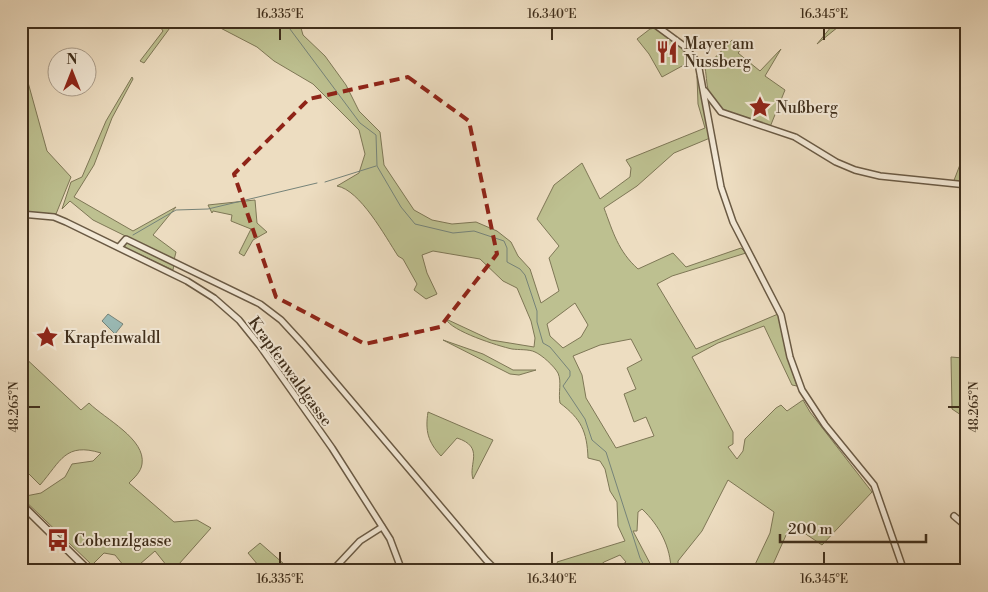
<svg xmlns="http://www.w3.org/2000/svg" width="988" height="592" font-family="'Libre Bodoni',serif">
<rect width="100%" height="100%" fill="#edddc1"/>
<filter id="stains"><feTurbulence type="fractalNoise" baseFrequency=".004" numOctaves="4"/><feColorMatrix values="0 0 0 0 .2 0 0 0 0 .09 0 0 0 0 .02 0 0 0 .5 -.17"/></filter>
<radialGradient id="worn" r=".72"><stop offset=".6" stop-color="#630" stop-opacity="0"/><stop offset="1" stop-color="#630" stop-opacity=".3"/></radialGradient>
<!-- green -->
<g fill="#bdc090" stroke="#7e7756" fill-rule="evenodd">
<path d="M165,21H175L144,63L140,61L163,31L161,28Z"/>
<path d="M207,21H308L301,28L303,35L325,56L346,85L359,111L380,132L384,165L414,210L432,220L452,224L476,222L497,231L511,242L518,256L530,269L541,303L559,291L549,258L559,246L537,219L554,185L582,163L600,199L630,177L631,168L626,160L705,128L698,104L697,76L700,74L710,138L674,153L637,186L604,208C613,232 618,251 638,269L673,253L686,267L741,248L746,253L672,276L657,284L696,349L778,314L788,359L797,386L792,385L764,326L718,343L692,357L733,432V444L728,447L737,459L743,451L745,439L776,408L781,405L787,411L803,400L810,412L872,492L822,545L791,524L770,571H752L770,533L774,512L728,480L702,531L678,561V571H671C671,547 659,525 642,509L638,512L637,531H633L654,571H613L626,562L620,555L604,562L593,571H561L557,562L625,541L618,526L617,502L610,491L605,469L600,461L588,458C587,431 581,419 560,403C558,393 562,382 558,373C554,366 542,355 535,352C529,349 519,350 512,349C498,346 451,331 446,319L491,340L534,347L535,338L531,321L517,288L503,281L480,259L433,251L422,255L427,273L437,294L426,299L414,290L417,284L403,259L398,256C385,236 360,190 337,186L359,173L365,154L359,130L313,84L274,61L257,47ZM575,303L588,325L581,337L563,348L550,336L547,324ZM631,339L642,360L627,368L636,389L624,394L634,422L646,417L654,436L616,448L586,398L582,375L573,356L600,345Z"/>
<path d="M836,21H937L859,28L843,23L817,44Z"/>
<path d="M655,28L675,42L693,60L662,77L649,54L637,39L650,29Z"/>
<path d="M732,40L742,48L738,53L760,71L781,49L765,76L785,90L770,127C750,120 721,116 710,95C706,86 707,78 705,68Z"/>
<path d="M21,57L47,151L71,177L56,214L21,212Z"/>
<path d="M132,77L133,79L112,118L94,165L74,197L133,231L176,207L153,235L176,252L174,260L93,220L70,201L62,209L71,182L82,177L106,121Z"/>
<path d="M967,161V184L953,183L961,162Z"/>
<path d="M255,200L257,223L267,232L253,240L244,256L239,253L251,229L231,221L232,215L213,211L212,213L208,205Z"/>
<path d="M128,243L174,264L173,270L126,248L124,245Z"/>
<path d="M443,340L483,354L513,370H536L519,375L510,374Z"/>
<path d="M21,354L81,410L89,403C105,419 146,439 142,464C141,472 134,478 129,483L174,522L197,520L211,528L179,564L185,571H171L155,551L132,571H128L115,555L104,553L92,565L21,497L41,493L65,477L72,464L93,461L101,453C65,442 61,461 40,485L29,474H21Z"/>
<path d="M951,357L963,358L967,379V419L952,409Z"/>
<path d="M428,412L493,440L473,479C468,464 485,447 457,438L441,456C428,442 425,431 428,412Z"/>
<path d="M260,543L292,571H263L248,553Z"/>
</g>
<!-- water -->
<path fill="#9abbb7" stroke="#768379" d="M108,314L123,324L115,334L102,321Z"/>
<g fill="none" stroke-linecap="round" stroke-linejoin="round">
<!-- stream -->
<g stroke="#768379" stroke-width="1">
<path d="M284,21L360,123L376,135L377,166L401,207L415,224L453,233L474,231L504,241L507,248V262L520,269L525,275L537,311V322L543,343L550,347L570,371V376L563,386L585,419L592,440L606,452L640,558L647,571"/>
<path d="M325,182L376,166"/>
<path d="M133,235L176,210L208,209L317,183"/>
</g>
<defs>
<g id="minor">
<path d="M650,21L684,46L698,63L721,187L733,222L781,315L790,357L802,390L825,425L874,485L904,571"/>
<path d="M705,91L721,112L795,137L836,162L855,170L880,176L967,185"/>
<path d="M21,214L54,217L66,222L187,281L214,298L239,320L260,346L332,448L390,539L402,571"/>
<path d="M119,247L126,239L260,304L281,320L304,345L486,560L497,571"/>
<path d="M954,516L967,527"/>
<path d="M332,571L360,541L382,527"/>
</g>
<path id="tertiary" d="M21,504L89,571"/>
</defs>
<!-- minor casing -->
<use href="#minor" stroke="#6a5a44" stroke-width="8"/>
<!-- tertiary casing -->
<use href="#tertiary" stroke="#6a5a44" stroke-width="9"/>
<!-- minor -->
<use href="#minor" stroke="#f3e9d7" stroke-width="5"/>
<!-- tertiary -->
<use href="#tertiary" stroke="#f3e9d7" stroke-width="6"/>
</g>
<!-- marked area -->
<path fill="none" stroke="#8f2418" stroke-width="4" stroke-dasharray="10 6" stroke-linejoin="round" d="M408,77L469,121L497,254L440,327L365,344L276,297L234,174L309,99Z"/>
<!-- ticks -->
<path fill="none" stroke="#3f2e1b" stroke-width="2" d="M280,28V40M552,28V40M824,28V40M28,407H40M948,407H960M280,552V564M552,552V564M824,552V564"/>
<!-- icons -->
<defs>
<symbol id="restaurant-bare" viewBox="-9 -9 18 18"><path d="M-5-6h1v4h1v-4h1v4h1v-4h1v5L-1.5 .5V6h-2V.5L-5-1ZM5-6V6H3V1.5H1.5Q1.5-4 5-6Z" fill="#8f2418" stroke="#f3e9d7" stroke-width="2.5" paint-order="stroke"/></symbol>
<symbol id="sight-bare" viewBox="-9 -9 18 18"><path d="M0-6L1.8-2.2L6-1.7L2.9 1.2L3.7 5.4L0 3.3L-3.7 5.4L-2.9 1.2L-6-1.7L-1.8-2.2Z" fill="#8f2418" stroke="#f3e9d7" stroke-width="2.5" paint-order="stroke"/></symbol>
<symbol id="bus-bare" viewBox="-9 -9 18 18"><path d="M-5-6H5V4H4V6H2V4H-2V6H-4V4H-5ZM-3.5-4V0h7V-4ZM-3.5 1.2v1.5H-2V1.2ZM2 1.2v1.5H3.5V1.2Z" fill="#8f2418" stroke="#f3e9d7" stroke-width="2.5" paint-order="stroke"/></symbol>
</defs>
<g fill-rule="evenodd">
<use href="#restaurant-bare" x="651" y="36" width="32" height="32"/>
<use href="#sight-bare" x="744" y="91" width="32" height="32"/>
<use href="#sight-bare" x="31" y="321" width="32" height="32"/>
<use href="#bus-bare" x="42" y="524" width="32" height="32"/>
</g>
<g text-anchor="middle" stroke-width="4" stroke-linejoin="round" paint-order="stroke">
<!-- poi labels -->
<g font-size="16" fill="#3f2e1b" stroke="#f3e9d7" text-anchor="start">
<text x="684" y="49">Mayer am<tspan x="684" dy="18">Nussberg</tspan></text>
<text x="776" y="113">Nußberg</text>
<text x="64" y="343">Krapfenwaldl</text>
<text x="74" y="546">Cobenzlgasse</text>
</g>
<!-- street labels -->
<g font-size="16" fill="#3f2e1b" stroke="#f3e9d7">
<text transform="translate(291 371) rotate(54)" y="6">Krapfenwaldgasse</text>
</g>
</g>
<!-- margin -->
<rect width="988" height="592" fill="none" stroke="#edddc1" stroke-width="55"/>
<!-- north arrow -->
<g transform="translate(72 72)"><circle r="24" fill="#f3e9d7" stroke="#ab9e8c"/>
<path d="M0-4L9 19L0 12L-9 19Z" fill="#8f2418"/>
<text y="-8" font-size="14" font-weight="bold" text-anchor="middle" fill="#3f2e1b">N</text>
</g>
<!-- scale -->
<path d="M780 534v8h146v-8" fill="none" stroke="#3f2e1b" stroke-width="2.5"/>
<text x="788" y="534" font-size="15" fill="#3f2e1b" stroke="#f3e9d7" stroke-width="4" paint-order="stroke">200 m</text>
<rect x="28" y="28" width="932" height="536" fill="none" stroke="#3f2e1b" stroke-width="2"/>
<g font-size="12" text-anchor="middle" fill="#3f2e1b">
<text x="280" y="18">16.335°E</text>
<text x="552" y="18">16.340°E</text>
<text x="824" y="18">16.345°E</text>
<text transform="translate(14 407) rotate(-90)" y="4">48.265°N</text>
<text transform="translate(974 407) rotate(-90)" y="4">48.265°N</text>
<text x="280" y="583">16.335°E</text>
<text x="552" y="583">16.340°E</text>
<text x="824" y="583">16.345°E</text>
</g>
<rect width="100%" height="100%" filter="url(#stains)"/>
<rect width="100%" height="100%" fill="url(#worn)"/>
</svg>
